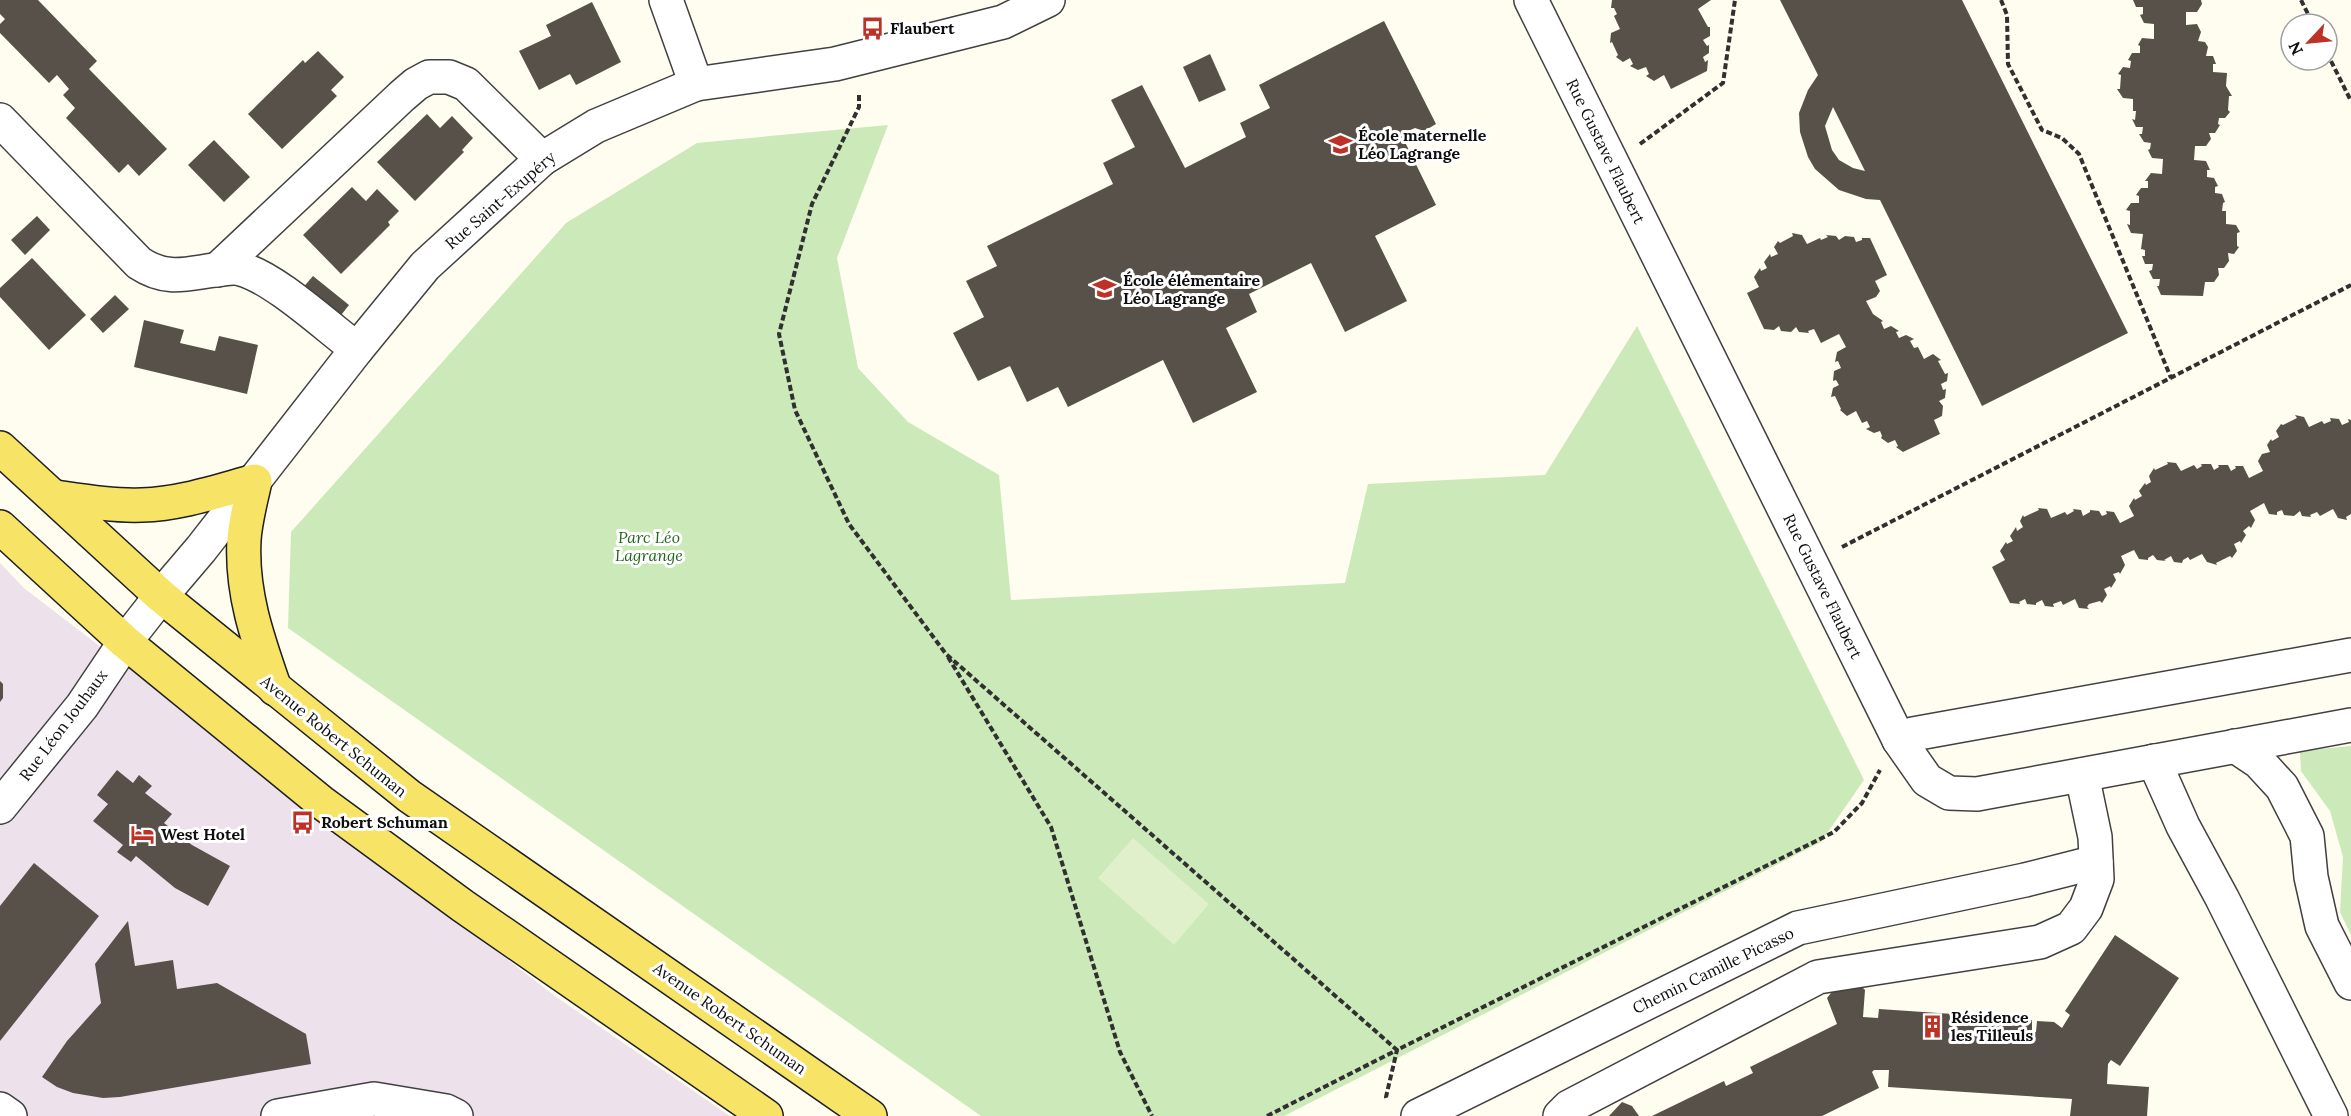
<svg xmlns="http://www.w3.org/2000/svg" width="2351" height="1116" font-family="Lora,serif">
<rect width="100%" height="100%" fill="#fffdef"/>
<!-- industrial -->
<path fill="#ede2ec" d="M0,563L24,588L555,996L730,1116H0Z"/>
<!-- green -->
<g fill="#cce9b9">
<path d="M888,125L837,258L858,368L908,422L999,475L1011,600L1345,583L1368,484L1545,475L1637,326L1864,780L1821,842L1284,1116H981L288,628L291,532L566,223L697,143Z"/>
<path d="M2351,746V935L2340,912L2343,857L2330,811L2301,771L2300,751Z"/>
</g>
<!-- pitch -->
<path fill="#dff0cb" d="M1133,838L1209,904L1174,945L1098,878Z"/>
<!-- building -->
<g fill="#57514a" fill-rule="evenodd">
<path d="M0,0H38L97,61L89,69L167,149L139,176L128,164L119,173L66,118L75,108L63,95L69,89L57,75L49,83L0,33V24L5,19L0,14Z"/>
<path d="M1612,0H1711L1698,9L1708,27H1710V36L1703,40L1707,46L1709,45V53L1703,57L1705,62L1708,60L1707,71L1671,89L1664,75L1654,81L1646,76L1649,74L1646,67L1638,70L1630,66L1633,64L1630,58L1623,62L1616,57L1618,55L1612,42L1610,43L1611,33L1620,29L1614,16L1617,14L1614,8H1611Z"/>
<path d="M1780,0H1962L2128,333L1982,406L1880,200L1866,199L1839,190L1815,169L1808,157L1800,132L1799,113L1808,90L1818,75ZM1833,107L1865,171L1853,168L1839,160L1832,150L1825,126Z"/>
<path d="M2133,0H2201L2202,4L2197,12H2186V25L2197,24L2201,32L2198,41L2205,42L2208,47L2206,56H2213L2216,64H2213V72L2227,73L2226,86L2232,96H2229L2228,110L2230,112L2225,118H2219L2218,124L2220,125L2215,133H2209L2211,139L2206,146H2195L2194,160L2206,161L2210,170H2207V177L2214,178L2218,186L2215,187V193L2222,194L2225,202L2223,203L2222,211H2226V224L2236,225L2240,232L2237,233V246L2239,247L2234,254L2228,253L2229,261L2224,268H2218L2219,275L2214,282H2205L2203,296L2161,295L2157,286H2159L2160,279H2153L2149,271L2152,270L2153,264H2145L2142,256H2145V250L2141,249L2143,234L2131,233L2127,224L2130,225V211L2126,210L2131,203H2139V196L2136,195L2141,188H2148V181H2145L2151,173L2162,174L2163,159L2152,158L2148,150L2150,149L2151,143L2144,142L2139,134H2142L2143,127H2136L2132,119L2135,120L2136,111H2133V99L2123,98L2117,89H2120L2121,75L2118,74L2123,67L2130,68L2131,61L2128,60L2132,53H2140V46L2138,45L2142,38L2154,39V24L2144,23L2140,15L2143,14V7H2136Z"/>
<path d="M592,2L621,62L576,85L570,74L539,90L519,51L551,36L546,25Z"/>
<path d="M1384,21L1436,124L1424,131L1415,128L1401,134L1436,205L1375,236L1407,301L1345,332L1311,263L1249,294L1257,312L1226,328L1257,392L1193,423L1163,360L1068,407L1058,387L1027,402L1010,366L978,381L953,333L984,317L966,281L997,266L987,246L1113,184L1103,163L1135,147L1111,100L1142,85L1185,168L1246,137L1240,123L1270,108L1259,85Z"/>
<path d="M318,51L344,77L331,90L337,96L282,149L248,114L303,60L305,63Z"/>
<path d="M1210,54L1226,90L1199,102L1183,67Z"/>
<path d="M427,114L440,128L452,116L473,138L462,150L464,152L415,201L377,162Z"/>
<path d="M214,140L250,177L224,202L188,165Z"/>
<path d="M352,187L366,201L377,189L399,211L388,222L390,225L341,274L303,235Z"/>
<path d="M37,216L50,230L25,255L11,240Z"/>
<path d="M1792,233L1802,235L1807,244L1820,238L1821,240L1828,237L1826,235L1836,236L1839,240L1845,236L1854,237L1856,242L1862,240V238H1870L1887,275L1875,281L1880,291L1876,297L1866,301L1873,314L1883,321L1881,322L1884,329L1891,326L1899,331L1896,332L1899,338L1906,335L1914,339L1910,341L1914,348L1918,347L1924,359L1933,354L1941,360L1938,361L1945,374L1948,373L1947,381L1941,384L1943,390L1946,389L1945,398L1939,401L1943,406L1942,416L1934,420L1940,434L1903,452L1896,447L1898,446L1895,440L1888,443L1881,438L1882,436L1880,431L1874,433L1866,429L1870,427L1867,421L1862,423L1856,411L1847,416L1840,410L1841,409L1835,396L1831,397L1833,388L1839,385L1836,380L1833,381L1834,371L1841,368L1838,361L1835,362L1837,352L1846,347L1839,334L1821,343L1814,329L1808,331L1809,333L1799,332L1796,327L1791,332L1781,331L1779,326L1774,330L1764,329L1747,293L1759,287L1754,277L1760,268L1761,271L1767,268L1764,262L1770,254L1771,257L1778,254L1774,247L1778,241L1780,243L1793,236Z"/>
<path d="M32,258L86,315L49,350L0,297V288Z"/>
<path d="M313,276L349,305L338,319L301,290Z"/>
<path d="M115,295L129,309L103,333L90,319Z"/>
<path d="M144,320L184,330L180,343L215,351L219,336L258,345L247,394L134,367Z"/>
<path d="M2295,415L2304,417L2309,427L2322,421L2324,424L2331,421L2330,418L2339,419L2342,425L2349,422L2348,419L2351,420V514L2346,517L2347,520L2338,518L2333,509L2320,516L2317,512L2310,515L2311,517L2302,516L2300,511L2294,516L2284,515L2282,510L2277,512V515L2269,514L2264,503L2250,511L2255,520L2251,528L2249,526L2243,531L2246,535L2241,543L2240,541L2234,544L2237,551L2232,558L2230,556L2216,563L2217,565L2207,562L2202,554L2190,560L2188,557L2183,560L2182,563L2174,562L2171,556L2164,560L2166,561L2157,560L2153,555L2148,558V560L2139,559L2134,550L2121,556L2125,565L2120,574L2119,572L2113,574L2116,580L2111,588L2110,586L2104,589L2107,595L2102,603L2100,601L2089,604L2087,607L2089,609L2079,608L2075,599L2063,605L2061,601L2053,604L2054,607L2045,606L2042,600L2036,603V605L2027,604L2025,599L2019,602L2020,604L2010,603L1992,567L2005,560L2000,551L2006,542L2007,544L2013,541L2010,536L2016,527L2017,531L2023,527L2020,521L2023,515L2024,517L2039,510L2038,508L2047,509L2051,518L2065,512L2067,515L2074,511L2073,509L2081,510L2083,516L2090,512V510L2099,511L2102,516L2107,514L2106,511L2114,512L2120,523L2134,516L2129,506L2134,498L2135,500L2142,496L2139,491L2145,483L2146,485L2151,482L2149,476L2154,468L2155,470L2168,464L2167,462L2176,463L2181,471L2194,465L2197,469L2202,466L2201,464H2211L2214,470L2219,467L2218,465H2228L2231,471L2236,468L2235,466H2243L2249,478L2263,471L2258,461L2262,454L2270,452L2267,445L2271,439L2272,441L2279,437L2276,431L2281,424L2283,425L2297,418Z"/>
<path d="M0,681L3,684V698L0,702Z"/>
<path d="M117,770L133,783L139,775L152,786L145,793L172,814L164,823L192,845L230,866L208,906L175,888L136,856L131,862L117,852L123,845L93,821L108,804L97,795Z"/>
<path d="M34,863L99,916L0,1041V906Z"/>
<path d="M128,921L135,966L173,960L177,989L217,983L306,1034L311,1064L120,1097L103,1098L73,1093L57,1087L42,1077L67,1041L101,1003L95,964Z"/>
<path d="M2115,935L2179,978L2120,1066L2111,1060L2108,1064L2107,1084L2149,1087L2147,1116H2070L2072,1099L1888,1087L1889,1070H1874L1872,1072L1879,1088L1822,1116H1652L1724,1081L1726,1086L1753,1073L1750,1067L1837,1024L1827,998L1831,993L1857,982L1865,990L1863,1017L1878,1018L1879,1009L1953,1014L1955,1021L2015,1024V1018L2032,1020V1032H2036L2037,1021L2054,1022L2062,1028L2070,1015L2065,1011Z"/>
<path d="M1622,1102L1632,1106L1639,1116H1609Z"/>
</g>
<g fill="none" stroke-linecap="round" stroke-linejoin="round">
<defs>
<g id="minor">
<path d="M666,0L696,84"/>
<path d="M1531,0L1899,740L1927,780L1949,793L1977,794L2351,725"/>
<path d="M0,120L139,263C169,283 190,272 223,269C229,268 235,267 241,269C275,278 327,327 357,349"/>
<path d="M217,270L402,96L416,84L429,77H449L466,84L542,159"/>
<path d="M1899,740L1913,734L2351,655"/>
<path d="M2235,746L2259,762L2282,787L2307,836L2311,877L2322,926L2351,983"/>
<path d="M2154,761L2183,826L2222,898L2331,1116"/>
<path d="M0,807L82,706L125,642L161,596L201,549L357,349L425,266L542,159L596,126L696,84L835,64L1003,22L1048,0"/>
<path d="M0,1109L10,1116"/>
<path d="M278,1116L374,1099L446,1111L456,1116"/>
<path d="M1418,1116L1798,928L2025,880L2096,862"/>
<path d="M1560,1116L1569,1107L1818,977L2040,942L2071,928L2086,908L2097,879L2095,837L2082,775"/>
</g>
<g id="major">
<path d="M0,448L161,596L409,796L870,1116"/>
<path d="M55,497C83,501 113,506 142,505C180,504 218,491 255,481C251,500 245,521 244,540C241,593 258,640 275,689"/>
<path d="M0,527L125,642L321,802L463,906L766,1116"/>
</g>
</defs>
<!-- minor casing -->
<use href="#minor" stroke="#414141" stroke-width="36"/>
<!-- major casing -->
<use href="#major" stroke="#1f1f1f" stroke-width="36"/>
<!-- path -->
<g stroke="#303030" stroke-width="4" stroke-dasharray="6 3" stroke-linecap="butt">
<path d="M2001,0L2007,15L2008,64L2042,130L2062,138L2079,154L2171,378"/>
<path d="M2301,0L2313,24"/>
<path d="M2327,53L2351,101"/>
<path d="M859,95V107L812,204L779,334L795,410L849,524L946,654L1397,1050L1834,832L1862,803L1880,770"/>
<path d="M1640,144L1723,83L1735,0"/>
<path d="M1842,547L2351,285"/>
<path d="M948,657L1051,827L1120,1052L1152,1116"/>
<path d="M1267,1116L1397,1050L1386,1097L1387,1100"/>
</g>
<!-- minor -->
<use href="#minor" stroke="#fff" stroke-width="33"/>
<!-- major -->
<use href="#major" stroke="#f7e467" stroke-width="33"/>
</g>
<!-- icons -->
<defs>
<symbol id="bus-bare" viewBox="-9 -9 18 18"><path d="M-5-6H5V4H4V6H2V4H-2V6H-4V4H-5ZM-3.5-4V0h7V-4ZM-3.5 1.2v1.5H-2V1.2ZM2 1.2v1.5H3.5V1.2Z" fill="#bd3127" stroke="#fff" stroke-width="2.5" paint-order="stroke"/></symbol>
<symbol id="school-bare" viewBox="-9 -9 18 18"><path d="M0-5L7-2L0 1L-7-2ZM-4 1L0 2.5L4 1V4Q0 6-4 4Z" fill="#bd3127" stroke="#fff" stroke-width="2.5" paint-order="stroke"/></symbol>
<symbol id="hotel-bare" viewBox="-9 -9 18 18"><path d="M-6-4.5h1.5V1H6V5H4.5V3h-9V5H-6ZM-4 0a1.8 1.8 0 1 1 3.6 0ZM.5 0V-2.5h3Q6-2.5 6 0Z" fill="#bd3127" stroke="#fff" stroke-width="2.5" paint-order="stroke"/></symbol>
<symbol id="building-bare" viewBox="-9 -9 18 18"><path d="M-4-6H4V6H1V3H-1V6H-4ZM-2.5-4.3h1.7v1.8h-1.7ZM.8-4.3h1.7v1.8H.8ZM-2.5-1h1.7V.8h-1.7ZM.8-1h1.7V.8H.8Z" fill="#bd3127" stroke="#fff" stroke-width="2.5" paint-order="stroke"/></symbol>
</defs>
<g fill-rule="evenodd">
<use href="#bus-bare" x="856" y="12" width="33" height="33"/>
<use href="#school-bare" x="1324" y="128" width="33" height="33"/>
<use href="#school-bare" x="1088" y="272" width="33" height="33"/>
<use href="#bus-bare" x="286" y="806" width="33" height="33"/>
<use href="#hotel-bare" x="126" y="818" width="33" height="33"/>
<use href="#building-bare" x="1916" y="1010" width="33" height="33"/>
</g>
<g text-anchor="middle" stroke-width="6" stroke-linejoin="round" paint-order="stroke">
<!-- poi labels -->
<g font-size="16" font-weight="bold" fill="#0e0e0e" stroke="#fff" text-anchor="start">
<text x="890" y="34">Flaubert</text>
<text x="1358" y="141">École maternelle<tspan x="1358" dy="18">Léo Lagrange</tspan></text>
<text x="1123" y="286">École élémentaire<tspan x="1123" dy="18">Léo Lagrange</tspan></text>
<text x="321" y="828">Robert Schuman</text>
<text x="161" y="840">West Hotel</text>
<text x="1951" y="1023">Résidence<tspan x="1951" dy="18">les Tilleuls</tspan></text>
</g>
<!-- street labels -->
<g font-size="16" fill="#0e0e0e" stroke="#fff">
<text transform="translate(1606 151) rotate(64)" y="6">Rue Gustave Flaubert</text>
<text transform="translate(500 200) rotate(-41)" y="6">Rue Saint-Exupéry</text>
<text transform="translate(1823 586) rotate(64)" y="6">Rue Gustave Flaubert</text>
<text transform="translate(63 725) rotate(-53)" y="6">Rue Léon Jouhaux</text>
<text transform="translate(334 736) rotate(39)" y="6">Avenue Robert Schuman</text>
<text transform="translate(1713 970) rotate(-26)" y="6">Chemin Camille Picasso</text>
<text transform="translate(730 1018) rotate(35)" y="6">Avenue Robert Schuman</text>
</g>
<!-- park labels -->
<g font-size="16" font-style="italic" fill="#25651f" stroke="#fff">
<text x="649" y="543">Parc Léo<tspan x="649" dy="18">Lagrange</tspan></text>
</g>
</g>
<!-- north arrow -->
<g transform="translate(2309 42) rotate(244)"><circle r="28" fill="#ffffff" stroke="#9f9f9f" stroke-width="1.5"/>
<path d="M0-4.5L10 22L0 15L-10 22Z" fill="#bd3127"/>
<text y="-9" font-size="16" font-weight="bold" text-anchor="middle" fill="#0e0e0e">N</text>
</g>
</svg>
